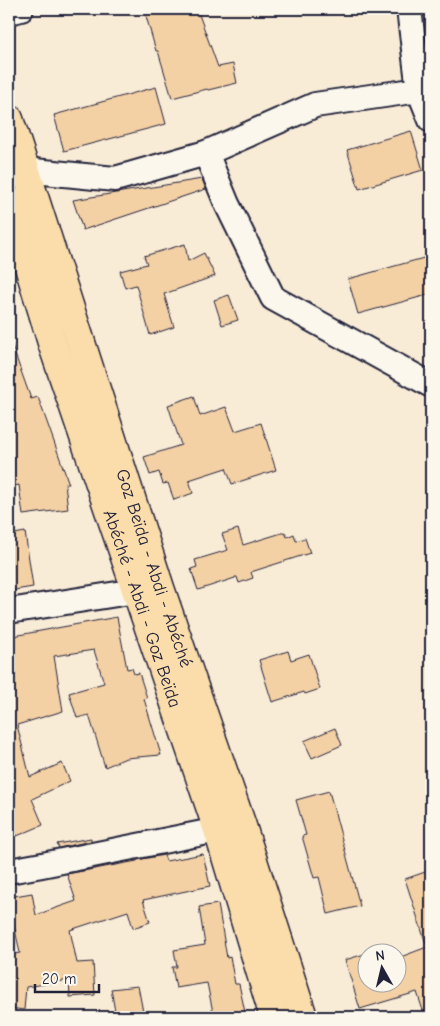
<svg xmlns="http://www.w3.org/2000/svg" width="440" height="1026" font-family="'Comic Neue',sans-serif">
<rect width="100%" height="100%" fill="#f9ecd7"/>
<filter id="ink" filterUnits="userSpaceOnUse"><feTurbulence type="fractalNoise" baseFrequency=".02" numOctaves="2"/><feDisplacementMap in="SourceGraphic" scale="10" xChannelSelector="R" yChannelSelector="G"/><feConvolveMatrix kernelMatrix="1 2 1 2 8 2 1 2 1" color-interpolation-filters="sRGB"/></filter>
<g filter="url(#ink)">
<!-- building -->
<g fill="#f4d1a5" stroke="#22223b">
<path d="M144,9H197L218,67L233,64L237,83L208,90L207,89L172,98L158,51H156Z"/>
<path d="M156,87L166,124L64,151L54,115Z"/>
<path d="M411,131L423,170L359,189L347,150Z"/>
<path d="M202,179L206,189L83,230L73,200Z"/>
<path d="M185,244L188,261L204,253L215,276L164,294L174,327L150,335L136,285L125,288L120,271L147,264L144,256Z"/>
<path d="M431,256V294L358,314L348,279Z"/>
<path d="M229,295L238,320L222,325L214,300Z"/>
<path d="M9,343H11L31,399L38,397L69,484H65L68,509L23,515L19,485L9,487Z"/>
<path d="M194,396L200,416L226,407L235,431L261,423L276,470L232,484L226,468L189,480L193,493L174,500L168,483L163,484L159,472L150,475L144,457L181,445L168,405Z"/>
<path d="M238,529L243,545L285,532L287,537L294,534L296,541L305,538L310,553L251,572L253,578L239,583L237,577H235V578L198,590L191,569L197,567L195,560L228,550L222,534Z"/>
<path d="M25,532L33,587L9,591V535Z"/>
<path d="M117,617L127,669L132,668L134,674L139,673L147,698L144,699L161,755L126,758L105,767L89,715L77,718L69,693L104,683L94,650L54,656L63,711L17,725L30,777L62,763L70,781L32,799L43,825L17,836L13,828L9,830V644H14L13,636Z"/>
<path d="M288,651L291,660L309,654L320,689L305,694L304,692L272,702L259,660Z"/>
<path d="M335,728L342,745L312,758L304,741Z"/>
<path d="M329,791L360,906L328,914L319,877L314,878L302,836L306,835L296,800Z"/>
<path d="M91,838V841L59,848L57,844Z"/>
<path d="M203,854L210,886L143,900L150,922L133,928L128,911L70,930L77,963L93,962L95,995L70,997L69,980L26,987L24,1010L9,1008V955L20,953L13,920L9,921V897L32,893L36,915L76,901L67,874L137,861V860L164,855L166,861Z"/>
<path d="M431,870V1017H425L417,992L360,1009L345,960L384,948L386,954H368V984H398V958L427,947L405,879Z"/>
<path d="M218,904L227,958L230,957L235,984H239L246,1017H214L207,983L176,988L172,967H177L174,950L205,945L199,907Z"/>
<path d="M138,986L144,1017H116L111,989Z"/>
</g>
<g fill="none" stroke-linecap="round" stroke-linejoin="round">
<defs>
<g id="minor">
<path d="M409,9L419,90L431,120"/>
<path d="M9,12L21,9"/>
<path d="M206,153L315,105L419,90"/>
<path d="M9,172L24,170L115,179L206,153L227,204L273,298L431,385"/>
<path d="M9,611L136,591"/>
<path d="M9,871L42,865L218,830"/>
</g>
<g id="major">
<path id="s1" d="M9,119L160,588L241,823L303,1017"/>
<path id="s2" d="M9,201L53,346L218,830L274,1017"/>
</g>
</defs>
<!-- minor casing -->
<use href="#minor" stroke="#22223b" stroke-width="28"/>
<!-- major casing -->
<use href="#major" stroke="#22223b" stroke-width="31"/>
<!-- minor -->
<use href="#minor" stroke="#fbf7ec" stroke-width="24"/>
<!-- major -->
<use href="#major" stroke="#fbddab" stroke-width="28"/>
</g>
</g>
<g text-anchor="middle" stroke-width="5" stroke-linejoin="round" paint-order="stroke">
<!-- street labels -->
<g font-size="18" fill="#22223b" stroke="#fbf7ec">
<text dy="6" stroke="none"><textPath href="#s1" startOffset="472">Goz Beïda - Abdi - Abéché</textPath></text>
<text dy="6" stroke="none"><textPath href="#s2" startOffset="429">Abéché - Abdi - Goz Beïda</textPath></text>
</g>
</g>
<!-- margin -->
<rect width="440" height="1026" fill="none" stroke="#fbf7ec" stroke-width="30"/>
<rect x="15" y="15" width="410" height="996" fill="none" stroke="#22223b" stroke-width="2" filter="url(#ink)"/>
<!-- north arrow -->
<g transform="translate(382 968) rotate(352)"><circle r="24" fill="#fbf7ec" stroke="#a4a2a5"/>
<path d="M0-4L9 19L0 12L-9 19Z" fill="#22223b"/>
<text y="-8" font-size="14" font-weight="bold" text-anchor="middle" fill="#22223b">N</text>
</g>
<!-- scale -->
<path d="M35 984v8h64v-8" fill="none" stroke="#22223b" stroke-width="2.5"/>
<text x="42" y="984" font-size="15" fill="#22223b" stroke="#fbf7ec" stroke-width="4" paint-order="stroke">20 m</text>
</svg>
